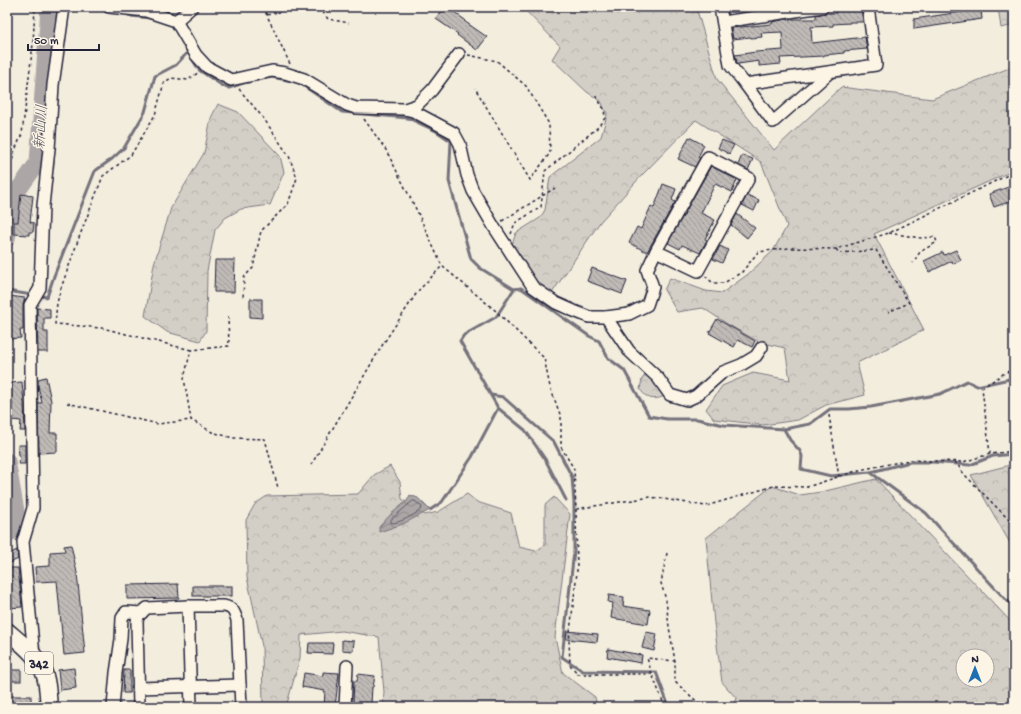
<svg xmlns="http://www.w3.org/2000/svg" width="1021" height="714" font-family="'Gochi Hand','Klee One',sans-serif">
<defs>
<pattern id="forest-crowns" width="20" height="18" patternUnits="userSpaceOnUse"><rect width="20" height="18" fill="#d4cfc6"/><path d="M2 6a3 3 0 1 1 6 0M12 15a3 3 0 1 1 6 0" fill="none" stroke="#b6b1ab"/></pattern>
<pattern id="water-waves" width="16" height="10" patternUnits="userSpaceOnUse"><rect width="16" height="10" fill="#aca7a6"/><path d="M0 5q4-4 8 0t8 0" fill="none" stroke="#8c8888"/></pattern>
<pattern id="building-back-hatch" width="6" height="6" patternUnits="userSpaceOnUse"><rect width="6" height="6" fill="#bfbab6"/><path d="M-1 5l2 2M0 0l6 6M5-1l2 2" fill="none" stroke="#9b9795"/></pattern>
</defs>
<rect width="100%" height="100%" fill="#f3edde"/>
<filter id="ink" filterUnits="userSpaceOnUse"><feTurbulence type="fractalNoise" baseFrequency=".025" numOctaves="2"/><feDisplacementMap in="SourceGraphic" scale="8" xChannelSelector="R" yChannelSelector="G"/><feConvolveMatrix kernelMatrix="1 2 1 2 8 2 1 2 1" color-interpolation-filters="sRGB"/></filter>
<g filter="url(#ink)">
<!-- forest -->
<g fill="url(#forest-crowns)" stroke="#7b7880" fill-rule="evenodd">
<path d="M522,7H696L717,79L774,150L841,87L932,99L1014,66V170L874,234L924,330L857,363L865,395L826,405L798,420L763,425L714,419L706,409L722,386L753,373L790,380L785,348L759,342L729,325L703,308L677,312L664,290L670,278L706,291L722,293L747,275L773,251L787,226L761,162L696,120L642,175L600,222L550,296L533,280L510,250L516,233L540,218L545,210L550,177L601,137L607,115L601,101L587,92L552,59L560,46Z"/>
<path d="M998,7H1014V25L1001,28Z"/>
<path d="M218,104L238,112L280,156L284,172L270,205L241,209L225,218L215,230L207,271L206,331L200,341L167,332L145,316L154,264L171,208L204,153L211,118Z"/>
<path d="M648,372L669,394C657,400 648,402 640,389L642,379Z"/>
<path d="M1014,464V550L971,475Z"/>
<path d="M390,466L400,482L402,499L425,515L438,512L467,494L477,502L511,513L519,547L536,551L545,545V505L554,497L570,514L555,637L563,673L595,697L597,707H383L384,692L379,637L342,631L301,635L300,658L286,707H263L262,646L247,577L246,520L255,504L267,496L358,494L374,475Z"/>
<path d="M876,479L1014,625V707H732L737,699L722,682L714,623L706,538L772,486L800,495L821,492ZM963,656H987V680H963Z"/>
</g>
<!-- water -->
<path fill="url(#water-waves)" stroke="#75727b" d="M410,495L418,498L430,510L403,524L379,532V527L391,514L407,501Z"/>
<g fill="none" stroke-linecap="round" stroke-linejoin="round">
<!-- shore -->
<path stroke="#595766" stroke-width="1" d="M413,501H415L422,507L421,510C413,515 401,523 391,523V520Z"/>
<!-- stream -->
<g stroke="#75727b" stroke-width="3">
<path d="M125,13L130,16L151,18"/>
<path d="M184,46L199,70L223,86L229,88L243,83L272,77L292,81"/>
<path d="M298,82L342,112L408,118L436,131L451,141L449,181L471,259L480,268L514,289L521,288L589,336L599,341L608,358L624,370L649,416L667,419H697L724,425L784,429L810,424L830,409H849L871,407L940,394L967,381L977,386L1014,378"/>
<path d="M514,289L496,317L464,335L460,341L498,408L525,430L545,459L566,500"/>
<path d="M7,291L32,295"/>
<path d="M38,296L47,297L54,276L95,171L112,159L124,148L145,112L155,76L176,65L188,52"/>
<path d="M491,395L503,397L554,442L572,477L574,503V551L562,657L583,671L656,672L669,707"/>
<path d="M784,429L790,440L800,451L802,456L801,469L831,476L870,472L926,513L1005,599L1014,606"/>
<path d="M871,472L910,462H932L970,465L993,456L1014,454"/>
<path d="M430,510L442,502L472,457L498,408"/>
</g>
<!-- river -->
<g stroke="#aca7a6" stroke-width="17">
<path d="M7,239L14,196L38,162L49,7"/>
<path d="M7,461L16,511L10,533L7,535"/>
</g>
</g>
<!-- building -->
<g fill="url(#building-back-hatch)" stroke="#22223b">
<path d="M445,7H447L465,20L464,21L487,37L477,50L457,35L458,34L436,19Z"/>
<path d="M855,8H861L863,22H850V23L833,24V26L811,27L812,43L865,37L867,49L844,51V53L824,55V56L780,58L781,64L759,66V61L738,64L737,62L735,55L756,52L783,50L782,32L761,33L762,37L751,38L750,37L733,39L731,28L772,24V22L787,19H816V15L825,13H836V10H855Z"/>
<path d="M981,9L982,19L914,29V19Z"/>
<path d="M689,137L704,145L698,157L700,158L695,167L678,159Z"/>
<path d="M722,140L734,145L729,154L718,148Z"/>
<path d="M742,155L753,159L748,170L738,165Z"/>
<path d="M711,166L737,180L732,192L715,184L701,213L715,220L705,239L707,240L700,253L682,245L680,249L668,243Z"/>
<path d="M663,184L676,189L672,200L675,202L647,252L629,243L637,227L641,229L651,206L654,208Z"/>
<path d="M1014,185V200L994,207L989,194Z"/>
<path d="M21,194L33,196L30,222L34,223L33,232H29V235L14,234V222H18Z"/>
<path d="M747,195L759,200L754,211L742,205Z"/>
<path d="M737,214L755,228L747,238L731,225Z"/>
<path d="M720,246L728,250L722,263L713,259Z"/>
<path d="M956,250L961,260L953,264L952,261L929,272L924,261L943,252L944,255Z"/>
<path d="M215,260H235L234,292H214Z"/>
<path d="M592,268L627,281L622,294L587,281Z"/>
<path d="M9,296L25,298L23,305V330H20L21,338L9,339L10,308H7Z"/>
<path d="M250,299H262V318L250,317Z"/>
<path d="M37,308L50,309V318H44V332H48V352H38Z"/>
<path d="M717,319L755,341L752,347L738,340L734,347L709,333Z"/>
<path d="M46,377L51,401L50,433H57V452L39,453L38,403H42L38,386V379Z"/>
<path d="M22,382L24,403L25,431H20L21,421L11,420L12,401H11L10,383Z"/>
<path d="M18,445H25V464H19L20,455H19Z"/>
<path d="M71,545L77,573L85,653L64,655L57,581L36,582L35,567L50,566V552L65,551L64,546Z"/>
<path d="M17,550L18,559L10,563L7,557V555Z"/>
<path d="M7,568H18L22,607L7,608Z"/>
<path d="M178,584L179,598L127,599V585Z"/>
<rect x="193" y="586" width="39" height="10"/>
<path d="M609,595L624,597L623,606L650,610L648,624L611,618L613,603L608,602Z"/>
<path d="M567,631L598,634L597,642L566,639Z"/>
<path d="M646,632L657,634L654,651L642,648Z"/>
<path d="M342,640L354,641L353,651L342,650Z"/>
<path d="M309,643H333L332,654L308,653Z"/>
<path d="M608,649L642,655L641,663L607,657Z"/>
<path d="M74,668L76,688L60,690L58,670Z"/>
<rect x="7" y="670" width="14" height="11"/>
<path d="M124,670H130V693H123Z"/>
<path d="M323,672L339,673L335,707H324L325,691L302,687L304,673L323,676Z"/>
<path d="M358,674L375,676L373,687H372L371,704L353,703L354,681H357Z"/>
<rect x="7" y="696" width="24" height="10"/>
</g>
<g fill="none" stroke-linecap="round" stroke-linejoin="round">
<defs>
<g id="minor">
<path d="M109,7L146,11L176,21L196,55L207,67L231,80L272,71L285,73L304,79L347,105L356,108L404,109L413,111L454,133L460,144L467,175L473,191L494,227L533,287L556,303L574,311L589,317H606L629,351L658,378L670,395L687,400L696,396L723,372L741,365L756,356L762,347"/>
<path d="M720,7L730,65L745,84L876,65L868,7"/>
<path d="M176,21L192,7"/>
<path d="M723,22L822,7"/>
<path d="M745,84L773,122L830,72"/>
<path d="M405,109L417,105L432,90L459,54"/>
<path d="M606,317L629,314L647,305L653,287L647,270L656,251L708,157L749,178L698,271L656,251"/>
<path d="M188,606L191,707"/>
<path d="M34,655L23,542L33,508L30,305L40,288L43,206L49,149L53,85L64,7"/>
<path d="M138,688L240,685"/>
<path d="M113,707L116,673L121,639L122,618L126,612L142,613"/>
<path d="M139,707L137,622L138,616L147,608L188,606H224C233,608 234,611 237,620L241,707"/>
<path d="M345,707L347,666"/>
</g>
<path id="highway" d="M7,631C22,644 39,656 45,676C48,686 48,697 49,707"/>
</defs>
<!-- minor casing -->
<use href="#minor" stroke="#22223b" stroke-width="14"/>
<!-- highway casing -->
<use href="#highway" stroke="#22223b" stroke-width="19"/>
<!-- path -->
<g stroke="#22223b" stroke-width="1.5" stroke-dasharray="3 3" stroke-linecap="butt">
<path d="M263,7L290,64"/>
<path d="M319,7L328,19L349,23"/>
<path d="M267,15L295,7"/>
<path d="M468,55L497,61L526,86L549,124L550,153L530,180L475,88"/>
<path d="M239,89L264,119L289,156L297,178L288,204L261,231L253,268L244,277L243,299"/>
<path d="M364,119L386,150L417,211L442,266L496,311L544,358L550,387L561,417V447L574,469L576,509L651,497L706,506L774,486L807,487L859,470L910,460L963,462L990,454L1014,451"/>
<path d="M7,177L9,172L15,150L22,134L33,44L35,7"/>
<path d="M502,221L555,188"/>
<path d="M889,233L921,238L935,237L937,242L920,252L913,263"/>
<path d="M511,234L515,223L541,207L545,171L597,128L605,118L604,109L595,95"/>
<path d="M836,249L839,253L876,250L909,303L888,312"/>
<path d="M705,276L713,283H724L742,272L758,252L789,248L836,249L889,233L1014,172"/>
<path d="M228,316L229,346L191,350L184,378L191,420L212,432L233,438L265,439L278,488"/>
<path d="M191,350L102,328L55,324L57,303L61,288L80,235L103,176L131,155L155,115L164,83L171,78L188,80L199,72"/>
<path d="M1008,372L1014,373"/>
<path d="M67,403L158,424L191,420"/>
<path d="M829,415L839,477"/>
<path d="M990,454L982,388L1006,372L1014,370"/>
<path d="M955,461L964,474L1014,525"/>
<path d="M311,465L383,344L418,291L442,266"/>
<path d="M576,509L577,572L569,640L570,665L578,674H652"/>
<path d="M667,553L661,583L666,600L669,627L675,661"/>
<path d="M665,707L652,674L647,658L675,661V682L703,707"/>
</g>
<!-- minor -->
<use href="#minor" stroke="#fcf5e5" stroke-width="11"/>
<!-- highway -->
<use href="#highway" stroke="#fcf5e5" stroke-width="16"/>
<defs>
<path id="rail" d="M7,17L9,7"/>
</defs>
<!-- rail casing -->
<use href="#rail" stroke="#22223b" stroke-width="4.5"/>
<!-- rail -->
<use href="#rail" stroke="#fcf5e5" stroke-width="3" stroke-dasharray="9" stroke-linecap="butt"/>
</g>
</g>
<g text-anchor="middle" stroke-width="3" stroke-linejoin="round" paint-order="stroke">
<!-- shield labels -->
<rect fill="#fcf5e5" stroke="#63616e" stroke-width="1" x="25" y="652" width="28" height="22" rx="3"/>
<g font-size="13" font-weight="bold" fill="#22223b">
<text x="39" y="668">342</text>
</g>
<!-- water labels -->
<g font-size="15" font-style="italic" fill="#525160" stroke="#fcf5e5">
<text transform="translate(40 127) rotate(-86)" y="5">新山川</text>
</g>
</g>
<!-- margin -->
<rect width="1021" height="714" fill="none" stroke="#fcf5e5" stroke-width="24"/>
<rect x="12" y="12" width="997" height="690" fill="none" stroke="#22223b" stroke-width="1.5" filter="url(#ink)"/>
<!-- north arrow -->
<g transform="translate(975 668)"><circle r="19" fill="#fcf5e5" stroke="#a5a1a1"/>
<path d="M0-3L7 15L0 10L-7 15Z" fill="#1f6fb2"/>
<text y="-6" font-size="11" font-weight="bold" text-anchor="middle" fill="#22223b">N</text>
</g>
<!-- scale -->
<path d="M28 44v6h71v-6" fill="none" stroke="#22223b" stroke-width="2"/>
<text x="34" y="44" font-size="12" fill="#22223b" stroke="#fcf5e5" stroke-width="3" paint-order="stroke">50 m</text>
</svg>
